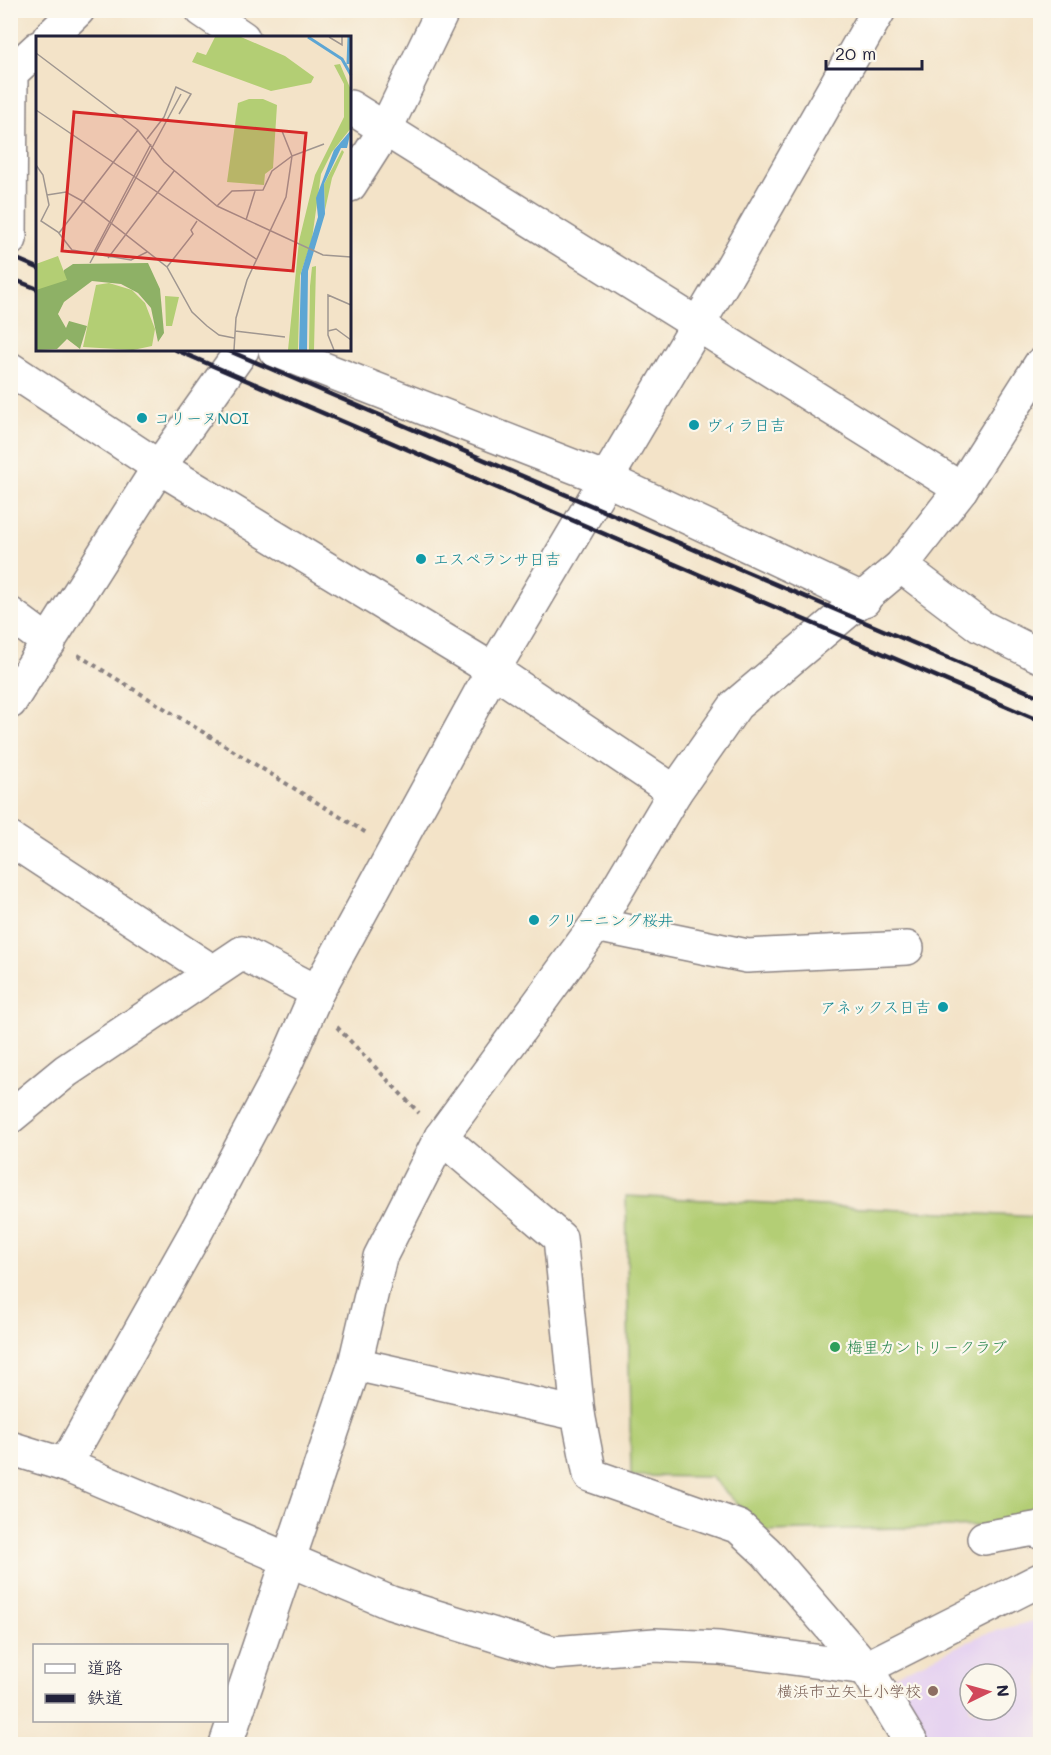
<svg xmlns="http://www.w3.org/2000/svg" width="1051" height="1755" font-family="Mali,'Klee One',sans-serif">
<rect width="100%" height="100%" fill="#fbf7ec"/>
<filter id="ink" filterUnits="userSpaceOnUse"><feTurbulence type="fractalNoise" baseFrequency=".0167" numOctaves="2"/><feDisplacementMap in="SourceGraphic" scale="12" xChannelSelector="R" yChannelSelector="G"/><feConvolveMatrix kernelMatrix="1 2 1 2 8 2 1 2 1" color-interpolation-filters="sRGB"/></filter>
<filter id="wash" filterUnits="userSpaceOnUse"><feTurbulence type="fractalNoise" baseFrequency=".008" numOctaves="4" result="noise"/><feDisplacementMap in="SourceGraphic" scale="24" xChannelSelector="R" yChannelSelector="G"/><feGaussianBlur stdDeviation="1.35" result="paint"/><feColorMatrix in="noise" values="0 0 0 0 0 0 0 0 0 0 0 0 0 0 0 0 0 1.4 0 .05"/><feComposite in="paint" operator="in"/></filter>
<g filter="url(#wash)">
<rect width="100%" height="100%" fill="#f3e3c8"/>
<!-- built -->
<path fill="#e6d3f0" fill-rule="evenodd" d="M1040,1619V1744H930L907,1701L885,1680L984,1634ZM970,1674H1006V1710H970Z"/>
<!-- grass -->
<path fill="#b3ce74" stroke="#6a7858" stroke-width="1.5" d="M626,1196L1040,1217V1525L764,1531L711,1477L631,1476Z"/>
</g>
<g filter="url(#ink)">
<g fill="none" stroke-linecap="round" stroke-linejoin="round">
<defs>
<g id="minor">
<path d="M202,10L243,38"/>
<path d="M49,38L78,10"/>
<path d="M350,107L961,489"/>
<path d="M350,185L385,130L443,10"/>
<path d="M10,239L11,73L38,48"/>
<path d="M275,350L606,479L864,600"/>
<path d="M10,369L159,467L493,670L675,792"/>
<path d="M901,566L980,626L1040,656"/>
<path d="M10,614L49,643"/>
<path d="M10,702L159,467L242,350"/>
<path d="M10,839L213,972"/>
<path d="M596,925L747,956L907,948"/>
<path d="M10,1117L66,1071L242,953L317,992"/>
<path d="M441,1137L560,1238L578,1414L590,1475L739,1527L766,1552L866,1668L1040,1580"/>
<path d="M355,1364L578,1414"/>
<path d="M10,1448L65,1465L391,1603L553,1653L655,1645L719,1648L866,1668L912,1744"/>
<path d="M65,1465L197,1230L285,1065L317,992L493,670L732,267L879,10"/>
<path d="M984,1538L1040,1528V1532"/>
<path d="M226,1744L355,1364L380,1257L441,1137L596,925L675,792L736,705L901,566L961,489L1040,365"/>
</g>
</defs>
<!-- minor casing -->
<use href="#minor" stroke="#8a8282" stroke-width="36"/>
<!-- path -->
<g stroke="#8a8282" stroke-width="4" stroke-dasharray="4.5 4.5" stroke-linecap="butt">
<path d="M78,655L368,834"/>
<path d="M337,1027L419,1113"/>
</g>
<!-- minor -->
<use href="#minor" stroke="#fff" stroke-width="33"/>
<!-- rail -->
<g stroke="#22223b" stroke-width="4.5">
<path d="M10,256L38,268"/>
<path d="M10,278L38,289"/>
<path d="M176,350L1040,721"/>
<path d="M227,350L1040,697"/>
</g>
</g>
</g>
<!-- markers -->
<g fill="#0f9aa8" stroke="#fbf7ec" stroke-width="2">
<circle cx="142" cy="418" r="6"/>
<circle cx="694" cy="425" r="6"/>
<circle cx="421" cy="559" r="6"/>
<circle cx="534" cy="920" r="6"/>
<circle cx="943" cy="1007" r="6"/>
</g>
<circle fill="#2e9e5b" stroke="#fbf7ec" stroke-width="2" cx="835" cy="1347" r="6"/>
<circle fill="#8d6e63" stroke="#fbf7ec" stroke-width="2" cx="933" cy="1691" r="6"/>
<g text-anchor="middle" stroke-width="4.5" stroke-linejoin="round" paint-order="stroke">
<!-- culture labels -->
<g font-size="16" fill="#0d838f" stroke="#fbf7ec" text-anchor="start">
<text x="154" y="424">コリーヌNOI</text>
<text x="706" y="431">ヴィラ日吉</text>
<text x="433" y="565">エスペランサ日吉</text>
<text x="546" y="926">クリーニング桜井</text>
<text x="931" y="1013" text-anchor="end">アネックス日吉</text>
</g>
<!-- leisure labels -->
<g font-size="16" fill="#27864d" stroke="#fbf7ec" text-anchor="start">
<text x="847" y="1353">梅里カントリークラブ</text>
</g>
<!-- education labels -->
<g font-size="16" fill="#785e54" stroke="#fbf7ec" text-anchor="end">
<text x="921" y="1697">横浜市立矢上小学校</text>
</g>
</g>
<!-- overview -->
<g transform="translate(36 36)">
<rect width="315" height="315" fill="#f3e3c8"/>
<path d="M213,63H227L241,69L237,132L229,138L228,149L191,146L202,67ZM73,247L96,254L109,267L119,293L116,310L97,314L47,311L60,249ZM129,260L143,261L136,290H130Z" fill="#b3ce74"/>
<path d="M112,227L124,253L128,297L122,306L115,272L102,257L85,248L56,245L28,266L22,278L30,292L33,285L51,290L44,313L31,303L21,313L0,314V251L24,244L28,234L37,228Z" fill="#8eb166"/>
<path d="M304,28L315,54V92L296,116L285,138L276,203L264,240L262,314H252L263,205L279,139L308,81V48L298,29ZM306,114L308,116L296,142L289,174L288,148ZM280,230L278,314H273L274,250L276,231Z" fill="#b3ce74"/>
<path d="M179,1H205L249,20L278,41L275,47L235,55L156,26L161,16L170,19ZM22,220L31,244L0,254V228Z" fill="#b3ce74"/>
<path d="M315,94L311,112H305L288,148L289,178L272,235L271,314H263L265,237L282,181L280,162L298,114Z" fill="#5da6d4"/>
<path fill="none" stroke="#5da6d4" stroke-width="3" d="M272,1L306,23L315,39M312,28L313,1"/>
<path fill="none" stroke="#9f9690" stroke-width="1.5" d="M293,1L306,9V1M0,17L102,94L128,126L181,170L287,219L315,221M0,74L220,223M111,103L128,81L140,51L155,58L143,78M0,129L7,139L13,169L5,185L22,196L36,214L95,224L111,216M11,159L30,156L48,166L131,231L156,276L171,290L183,299L198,302M181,170L196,155L227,154L236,135L256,120L246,95M210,184L219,155M23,197L102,94M58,216L115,108M72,222L138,135M54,227L145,58M131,231L157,198L155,194L161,185M199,295L249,301M292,295L300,293L315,304M198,314L200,282L211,244L250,161L256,120L288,108M298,314L292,299V259L315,269"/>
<path fill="#d62828" fill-opacity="0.15" stroke="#d62828" stroke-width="3" d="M38,76L270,97L257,235L26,215Z"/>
<rect width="315" height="315" fill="none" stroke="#22223b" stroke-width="3"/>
</g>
<!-- margin -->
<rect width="1051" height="1755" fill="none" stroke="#fbf7ec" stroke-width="36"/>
<!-- legend -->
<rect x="33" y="1644" width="195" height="78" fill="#fbf7ec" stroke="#a4a2a5" stroke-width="1.5"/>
<rect x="45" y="1664" width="30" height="9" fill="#ffffff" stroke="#a4a2a5" stroke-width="1.5"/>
<text x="87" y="1674" font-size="18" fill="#22223b">道路</text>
<rect x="45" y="1694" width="30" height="9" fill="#22223b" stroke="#a4a2a5" stroke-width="1.5"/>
<text x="87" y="1704" font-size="18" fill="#22223b">鉄道</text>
<!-- north arrow -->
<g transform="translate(988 1692) rotate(85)"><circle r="28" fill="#fbf7ec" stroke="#a4a2a5" stroke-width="1.5"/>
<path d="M0-4.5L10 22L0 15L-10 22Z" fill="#d1495b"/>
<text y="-9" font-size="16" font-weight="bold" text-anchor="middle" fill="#22223b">N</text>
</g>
<!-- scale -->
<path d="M826 60v9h96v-9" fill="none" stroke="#22223b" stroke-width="3"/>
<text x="835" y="60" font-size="18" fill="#22223b" stroke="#fbf7ec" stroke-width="4.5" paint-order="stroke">20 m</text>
</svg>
